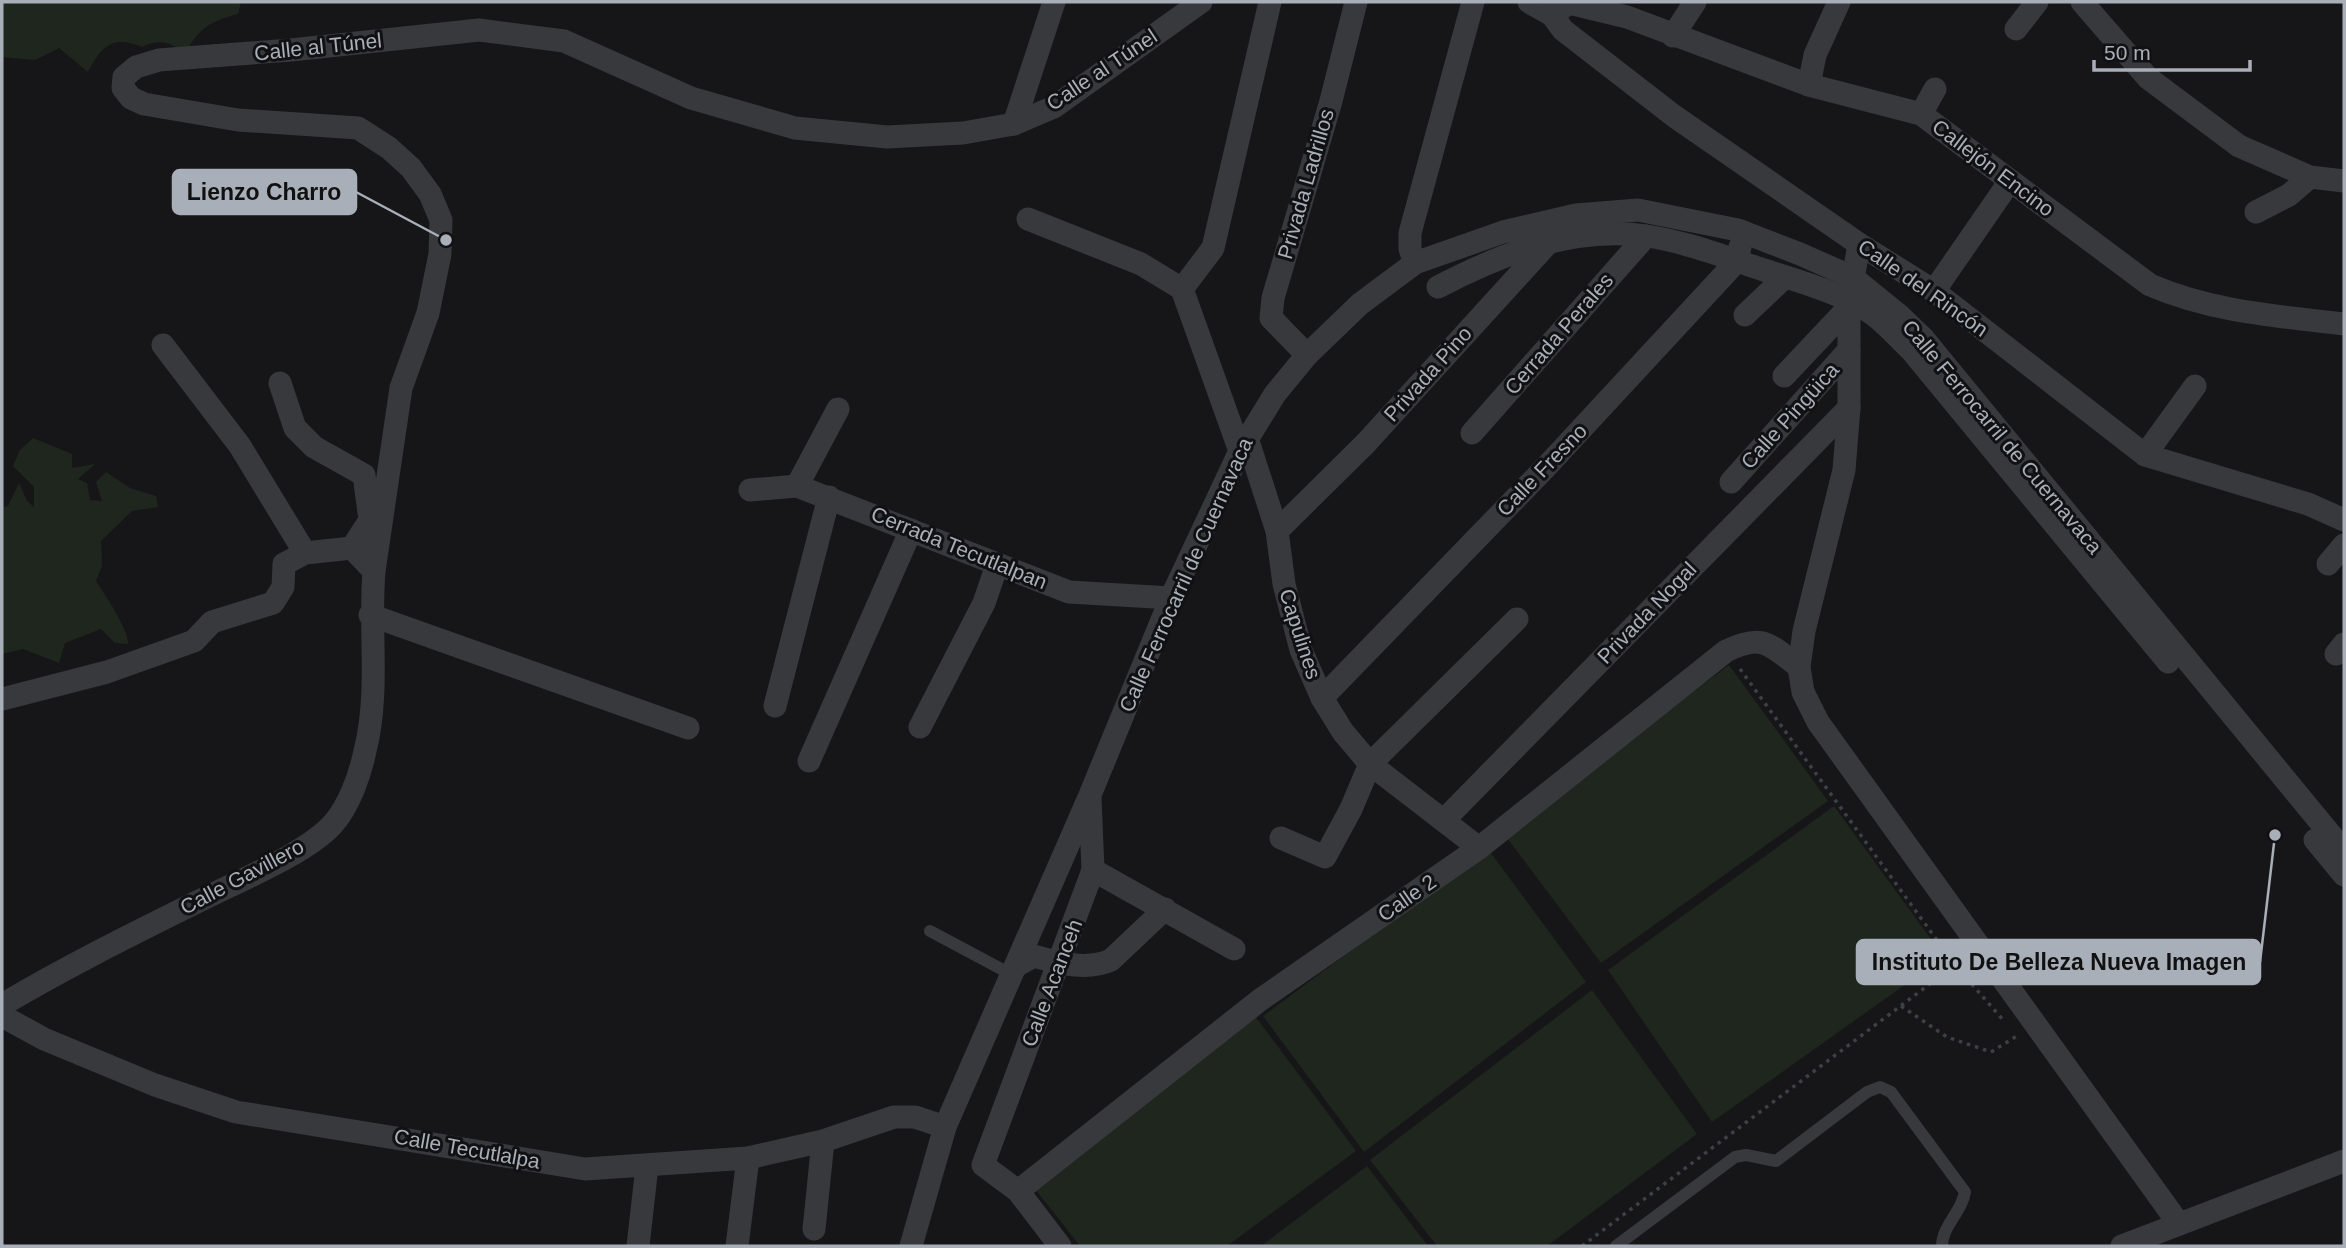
<svg xmlns="http://www.w3.org/2000/svg" width="2346" height="1248" font-family="Arial,sans-serif">
<rect width="100%" height="100%" fill="#161618"/>
<!-- green -->
<g fill="#1e261e">
<path d="M2,2H241L238,14C211,21 199,28 186,52C169,43 161,38 142,47C113,35 102,45 88,72L59,48L35,60L2,57Z"/>
<path d="M33,438L72,454V468L95,464L78,479L87,483L90,500L102,501L96,482L106,472L130,488L156,496L158,507L132,511L101,541L102,566L96,581C105,595 129,630 128,644L115,643L101,629L65,643L59,663L23,649L2,654V507L8,506L19,483L27,501L34,507V487L13,466L20,450Z"/>
<path d="M1729,665L1828,801L1601,963L1504,834Z"/>
<path d="M1834,806L1944,957L1712,1122L1608,970Z"/>
<path d="M1488,849L1586,982L1364,1152L1263,1016Z"/>
<path d="M1592,990L1697,1134L1547,1246H1437L1370,1160Z"/>
<path d="M1252,1012L1356,1151L1227,1246H1080L1031,1184Z"/>
<path d="M1367,1166L1428,1246H1261Z"/>
</g>
<g fill="none" stroke-linecap="round" stroke-linejoin="round">
<!-- path -->
<g stroke="#3d4044" stroke-width="3.5" stroke-dasharray="3.5 5" stroke-linecap="butt">
<path d="M1740,669L1955,965L2004,1021"/>
<path d="M1901,1006L1947,1037L1991,1052L2017,1036"/>
<path d="M1582,1246L1955,965"/>
</g>
<!-- lane -->
<g stroke="#37393d" stroke-width="12">
<path d="M930,931L1005,971L1015,966"/>
<path d="M1616,1246L1735,1157L1746,1155L1776,1161L1867,1092L1880,1087L1891,1092L1965,1192C1962,1212 1942,1226 1942,1246"/>
</g>
<!-- street -->
<g stroke="#37393d" stroke-width="23">
<path d="M1529,2L1552,15L1563,30L1674,116L1859,244L1934,291L2145,455L2308,504L2344,520"/>
<path d="M2082,2L2148,78L2239,146L2310,177L2344,181"/>
<path d="M1552,15L1569,3L1627,17L1809,85L1921,114L2150,285C2213,312 2277,316 2344,324"/>
<path d="M2016,29L2037,2"/>
<path d="M1673,36L1695,2"/>
<path d="M1809,85L1815,55L1839,2"/>
<path d="M1921,114L1935,89"/>
<path d="M1014,124L1054,2"/>
<path d="M2256,212L2289,195L2310,177"/>
<path d="M1028,219L1141,264L1182,289L1240,451"/>
<path d="M1859,244L1849,303V408L1844,470L1804,631L1799,667L1803,692L1818,722L2179,1224"/>
<path d="M1415,263L1410,249V233L1473,2"/>
<path d="M1438,287C1501,254 1574,225 1647,236C1687,242 1725,257 1764,270C1795,280 1841,293 1868,311C1884,321 1897,337 1911,350L2168,662"/>
<path d="M1182,289L1213,248L1270,2"/>
<path d="M1934,291L2010,181"/>
<path d="M1745,315L1785,277"/>
<path d="M163,345L240,446L305,553"/>
<path d="M1307,355L1271,318L1273,298L1331,101L1356,2"/>
<path d="M1784,376L1851,305"/>
<path d="M280,383L295,428L314,447L364,475L370,520L352,548"/>
<path d="M1472,433L1646,236"/>
<path d="M1247,438L1277,531L1284,584L1301,650L1322,698L1343,732L1370,764L1479,848"/>
<path d="M2145,455L2195,386"/>
<path d="M1731,482L1849,350"/>
<path d="M797,486L838,409"/>
<path d="M750,490L797,486L1069,592L1171,598"/>
<path d="M1277,531L1366,443L1549,242"/>
<path d="M2328,564L2344,545"/>
<path d="M374,571L401,388L428,313L440,254L441,220L430,194L411,168L389,148L358,128L238,120L144,104L131,98L123,88L124,77L136,67L159,60L291,50L479,30L564,41L691,98L795,128L887,137L963,133L1014,124L1054,107L1201,2"/>
<path d="M370,615L688,728"/>
<path d="M2336,654L2344,644"/>
<path d="M1322,698L1546,467L1737,261L1740,247"/>
<path d="M2,699L107,672L194,641L212,622L273,603L283,587L284,564L305,553L352,548"/>
<path d="M775,706L829,497"/>
<path d="M920,727L984,603L997,565"/>
<path d="M809,761L911,530"/>
<path d="M1445,819L1849,408"/>
<path d="M1281,838L1325,857L1351,809L1370,764L1517,619"/>
<path d="M2315,840L2344,875"/>
<path d="M1093,870L1234,949"/>
<path d="M1016,966L1034,956C1058,963 1087,971 1111,960L1165,909"/>
<path d="M2,1005C69,965 139,931 209,896C243,879 308,852 333,824C349,806 360,775 365,751C380,692 369,631 374,571L352,548"/>
<path d="M2,1016L44,1039L155,1085L236,1112L585,1169L748,1158L823,1141L894,1117H915L945,1127"/>
<path d="M1018,1191L1260,1000L1479,848L1726,651C1763,633 1769,644 1799,667"/>
<path d="M814,1229L823,1141"/>
<path d="M638,1246L647,1166"/>
<path d="M737,1246L748,1158"/>
<path d="M911,1246L945,1127L1090,795L1171,598L1240,451L1275,394L1307,355L1360,304L1415,263L1503,232L1576,215L1638,210L1738,230L1800,254L1852,277L1900,316L1923,338L2344,851"/>
<path d="M1060,1246L1018,1191L983,1165L1093,870L1090,798"/>
<path d="M2122,1246L2344,1161"/>
</g>
</g>
<g text-anchor="middle" stroke-width="6" stroke-linejoin="round" paint-order="stroke">
<!-- street labels -->
<g font-size="21" fill="#a8afb8" stroke="#111113">
<text transform="translate(318 47) rotate(-6)" y="7">Calle al Túnel</text>
<text transform="translate(1102 70) rotate(-34)" y="7">Calle al Túnel</text>
<text transform="translate(1993 168) rotate(37)" y="7">Callejón Encino</text>
<text transform="translate(1306 184) rotate(-74)" y="7">Privada Ladrillos</text>
<text transform="translate(1923 288) rotate(35)" y="7">Calle del Rincón</text>
<text transform="translate(1559 334) rotate(-49)" y="7">Cerrada Perales</text>
<text transform="translate(1428 374) rotate(-48)" y="7">Privada Pino</text>
<text transform="translate(1790 416) rotate(-48)" y="7">Calle Pingüica</text>
<text transform="translate(2002 437) rotate(50)" y="7">Calle Ferrocarril de Cuernavaca</text>
<text transform="translate(1542 470) rotate(-46)" y="7">Calle Fresno</text>
<text transform="translate(959 548) rotate(22)" y="7">Cerrada Tecutlalpan</text>
<text transform="translate(1186 575) rotate(-66)" y="7">Calle Ferrocarril de Cuernavaca</text>
<text transform="translate(1647 613) rotate(-46)" y="7">Privada Nogal</text>
<text transform="translate(1300 634) rotate(72)" y="7">Capulines</text>
<text transform="translate(242 877) rotate(-28)" y="7">Calle Gavillero</text>
<text transform="translate(1407 898) rotate(-35)" y="7">Calle 2</text>
<text transform="translate(1052 983) rotate(-69)" y="7">Calle Acanceh</text>
<text transform="translate(467 1149) rotate(10)" y="7">Calle Tecutlalpa</text>
</g>
</g>
<!-- callouts -->
<path fill="none" stroke="#a8afb8" stroke-width="2.5" d="M446 240L356 192M2275 835L2260 962"/>
<g fill="#a8afb8" stroke="#111113" stroke-width="2.5">
<circle cx="446" cy="240" r="7"/>
<circle cx="2275" cy="835" r="7"/>
</g>
<g fill="#a8afb8" stroke="#a8afb8" stroke-width="2.5">
<rect x="173" y="170" width="183" height="44" rx="7"/>
<rect x="1857" y="940" width="403" height="44" rx="7"/>
</g>
<g font-size="23" text-anchor="middle" font-weight="bold" fill="#111">
<text x="264" y="200">Lienzo Charro</text>
<text x="2059" y="970">Instituto De Belleza Nueva Imagen</text>
</g>
<!-- border -->
<rect width="2346" height="1248" fill="none" stroke="#a8afb8" stroke-width="7"/>
<!-- scale -->
<path d="M2094 60v10h156v-10" fill="none" stroke="#a8afb8" stroke-width="3.5"/>
<text x="2104" y="60" font-size="21" fill="#a8afb8" stroke="#111113" stroke-width="5" paint-order="stroke">50 m</text>
</svg>
